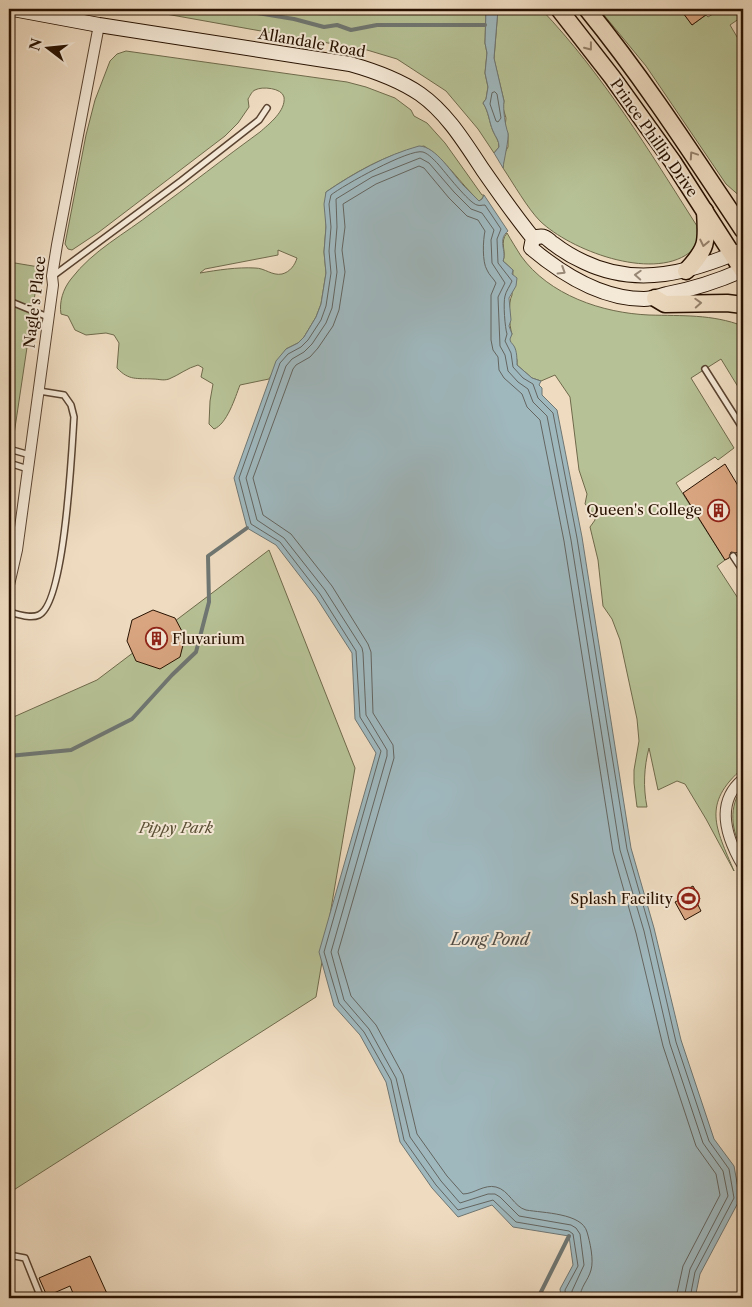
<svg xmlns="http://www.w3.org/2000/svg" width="752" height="1307" font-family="'Libre Caslon Text',serif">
<rect width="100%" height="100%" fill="#eedbc0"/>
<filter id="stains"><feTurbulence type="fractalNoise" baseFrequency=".004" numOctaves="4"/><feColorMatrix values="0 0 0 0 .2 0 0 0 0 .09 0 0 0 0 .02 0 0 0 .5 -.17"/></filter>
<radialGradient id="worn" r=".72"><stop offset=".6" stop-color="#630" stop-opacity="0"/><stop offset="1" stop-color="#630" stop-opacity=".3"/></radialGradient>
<!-- green -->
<g fill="#b6c195" stroke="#6f6a4b" fill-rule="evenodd">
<path d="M138,9H486L485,43L487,53L485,73L488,87L486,99L483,103C489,112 489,122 493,131C496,138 499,140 499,147L494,153L478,129L446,91L397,59L367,50Z"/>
<path d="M498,9H541C602,73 650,152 697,226L698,241C695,245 692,250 689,253C651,281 570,250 540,221C528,209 513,183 503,168L504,154L508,147V134L505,127L506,118L503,108L504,101L494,59Z"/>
<path d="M599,9H676L678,12L681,10L692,25L706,15L708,17L718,11L717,9H743V16L730,25L743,47V199L726,184L646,66Z"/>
<path d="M126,51L347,82L366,87L395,98L411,110L414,116L427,123L445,143L482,195H484L482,199L479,201C460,183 446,160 424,146C389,153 355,172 326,192V227L324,252L326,273L321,304L316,317L304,337L298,343L286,349L269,379L240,385C235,398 227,424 214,429L209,424L210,401L213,384L201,377L203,368L198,365C187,368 179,375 169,379C163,381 159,379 153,379C137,378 129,381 117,368L119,343L114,335L106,333L86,335L75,330L68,316L61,314C59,302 63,289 71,279C93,250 125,234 153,212C189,186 224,158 260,132C269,124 286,111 284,97C282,88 262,86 255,90C252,91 250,96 248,99L249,107L238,123L225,136L99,232L72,250L68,249L65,244L86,135L95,100L110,61L117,54ZM278,250L297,258C295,265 290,272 282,274C272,276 265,268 255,268C237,267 218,270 200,273L205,269L278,255Z"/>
<path d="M507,233C511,240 516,248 521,256C549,295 602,313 649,315C682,316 712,314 743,326V395L721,359L691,378L734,448L718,460L715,457L676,483L725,560L717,566L743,606V768C701,804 716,828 734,871L706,819L685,784L677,781L658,790L649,748C644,767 643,787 647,807H637L634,783V770L639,741L637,719L620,640L612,619L603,606L598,560L590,527L595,520V515L585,504L587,494L579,470L570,397L555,375L541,381L532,378L517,365V360L509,339L512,334C509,326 508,302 512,295L513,270L503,261C507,252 499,242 507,233Z"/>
<path d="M9,262L39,267L9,468Z"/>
<path d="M269,550L355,768L316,997L9,1193V719L97,680Z"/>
<path d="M743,787C743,791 744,795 743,799C742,806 738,811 738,819C738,830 743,840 743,851C731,831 728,806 743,787Z"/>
</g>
<!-- water -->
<g fill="#9fb8be" stroke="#6f7672">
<path d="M486,9H498L494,58L504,101C503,110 505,125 508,133C509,139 504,160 503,168L494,153L499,147C499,140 496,138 493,131C489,122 489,112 483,103L486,99L488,87L485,73L487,53L485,43Z"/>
<path d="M419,146C436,146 453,175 464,186C469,191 474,196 479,201L482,199L484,195L508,231C497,240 507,251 503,261L513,270L512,274L517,278L516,286L509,298L511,320L509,326L512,334L510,339C510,342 512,343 514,346C517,351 517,359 517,365L532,378L541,381L539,385L542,388V395L557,410L582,537L631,848L654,928L681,1040L714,1139L734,1166L740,1199L700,1274L695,1298H561L560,1289L573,1265L569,1236L513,1227L492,1205L458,1217L432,1188L400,1142L386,1082L360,1035L334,1006L319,952L376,753L355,719L352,653L316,597L276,545L247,528L234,478L276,361L286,349L298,343L304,337L316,317L321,304L326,273L324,252L326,227L324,204L326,192C354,173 386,155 419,146Z"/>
</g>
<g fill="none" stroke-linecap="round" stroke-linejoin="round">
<!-- shore -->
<g stroke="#646560" stroke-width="1">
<path d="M495,92L497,94L501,118L498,122L496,121L490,104L492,93Z"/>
<path d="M566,1298L565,1290L578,1266L573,1234L569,1231L516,1222L493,1200L458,1210L436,1185L404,1140L391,1080L364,1032L339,1003L324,952L381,751L360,717L356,651L320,594L280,542L251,524L239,478L280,363L288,354L301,347L308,340L321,320L326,306L331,273L329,251L331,227L329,204L331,195C342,186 410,148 423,152C429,154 434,160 438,164C445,172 469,203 477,205C480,206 482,205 485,205L501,229L497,239L498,263L512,281C510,286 506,291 505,296C503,303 505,328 507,334L505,341L511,353L513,367L523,378L533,384L538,398L553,413L577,538L627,849L650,929L676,1042L709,1141L729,1169L734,1198L695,1272L690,1298"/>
<path d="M572,1298V1291L584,1265L580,1234L576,1228L571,1225L519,1216L500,1197L495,1194H488L460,1203L441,1181L410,1137L396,1078L369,1029L344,1000L331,952L387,756V750L366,715L363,653L362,648L325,590L284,538L257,520L246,478L286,366L292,359L304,352L312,344L326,323L332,308L337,272L335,251L337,227L336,199L372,177L420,158L429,163L454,192L471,209L482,213L494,230L491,240L492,263L505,283L498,297L500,346L505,355L508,371L518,382L528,389L533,402L547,416L571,540L620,850L644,931L670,1044L703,1143L723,1171L728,1196L690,1269L684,1298"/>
<path d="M580,1298C580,1287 588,1281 591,1270C594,1260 590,1242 587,1232C582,1213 543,1213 526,1210C514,1207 509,1190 496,1187C484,1184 474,1194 463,1194L447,1176L417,1134L403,1075L376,1025L351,996L338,952L394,758L393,745L373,713L371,652L368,644L332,586L291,534L263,515L253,478L293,369L296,365L310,357L318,348L333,326L339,310L345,272L342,250L345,227L343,204L376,184L419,166L424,168L449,198L467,216L478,220L485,231C483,240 482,262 487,270C489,275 494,279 496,283L491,295V340L493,350L498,357L499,370L504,378L522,394L527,407L540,420L564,541L613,852L636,933L663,1046L696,1146L716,1174L720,1195L683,1266L676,1298"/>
</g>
<!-- stream -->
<g stroke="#6f7672" stroke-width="4">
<path d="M232,9L294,19L324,27L337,25L351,30L377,25H485"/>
<path d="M9,756L71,750L132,719L172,675L196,652L209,602L208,556L247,528"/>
<path d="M538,1298L569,1236"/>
</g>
</g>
<!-- building -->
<g fill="#d8a580" stroke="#281201">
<path d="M680,9H714L692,25Z"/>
<path d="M725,464L743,494V549L736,553L731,552L729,558L725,560L683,493Z"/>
<path d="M153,610L175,618L185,637L180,657L160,669L136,661L127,641L132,620Z"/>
<path d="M693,886L700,899L696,901L701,911L685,920L675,902L685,897L682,892Z"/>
<path d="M90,1256L109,1298H75L70,1286L47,1296L39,1278Z"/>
</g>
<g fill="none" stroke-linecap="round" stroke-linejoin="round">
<defs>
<g id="service">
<path d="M53,276L181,181L259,120L267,108"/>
<path d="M9,301L48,317"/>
<path d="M705,369L743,429"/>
<path d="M9,449L30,455"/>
<path d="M9,463L28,469"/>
<path d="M733,556L743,571"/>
<path d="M9,612C18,614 30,619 39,615C65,603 72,447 74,417L71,405L64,395L39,391"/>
<path d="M9,1255L25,1258L41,1298"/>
</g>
<g id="minor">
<path d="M9,585L17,550L53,285L52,276L57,245L99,25"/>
<path d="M743,779C714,803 727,839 743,866"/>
</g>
<g id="secondary">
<path d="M13,9L99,25L350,64C375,71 398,79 420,94C447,113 465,143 483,170C499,193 515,216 533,238L531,248C563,275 602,299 644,299C653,299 659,296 667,294C694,289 718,281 743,270"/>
<path d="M533,238C536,237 542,236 544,237C548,238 551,243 554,244C563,251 573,257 584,262C638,288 691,272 743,250"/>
</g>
<g id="primary">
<path d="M559,9L612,77L673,162L743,271"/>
<path d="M587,9C644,79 693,155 743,230"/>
<path d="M686,271C708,248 707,242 705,211"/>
<path d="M655,298L665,304L727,303L743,305"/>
</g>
</defs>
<!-- service casing -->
<use href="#service" stroke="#5a4431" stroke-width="8"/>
<!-- minor casing -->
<use href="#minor" stroke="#5a4431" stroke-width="12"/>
<!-- secondary casing -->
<use href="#secondary" stroke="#281201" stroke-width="16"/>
<!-- primary casing -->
<use href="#primary" stroke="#281201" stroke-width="19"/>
<!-- service -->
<use href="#service" stroke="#f4e8d6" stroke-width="5"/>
<!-- minor -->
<use href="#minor" stroke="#f4e8d6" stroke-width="10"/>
<!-- secondary -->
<use href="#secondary" stroke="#f4e8d6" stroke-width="14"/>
<!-- primary -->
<use href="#primary" stroke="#eedbc0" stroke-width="16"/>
</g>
<!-- one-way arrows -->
<defs><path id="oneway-chevron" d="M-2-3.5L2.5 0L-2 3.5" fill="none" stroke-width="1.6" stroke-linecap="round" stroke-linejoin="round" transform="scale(1.25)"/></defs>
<g stroke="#95816a">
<use href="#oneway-chevron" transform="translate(589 47) rotate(52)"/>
<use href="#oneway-chevron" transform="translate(693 155) rotate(-124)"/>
<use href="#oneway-chevron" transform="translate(704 243) rotate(102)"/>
<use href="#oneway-chevron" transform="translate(698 303) rotate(-3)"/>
</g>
<g stroke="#988876">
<use href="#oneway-chevron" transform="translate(562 271) rotate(32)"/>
<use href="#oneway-chevron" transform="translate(638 275) rotate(-177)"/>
</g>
<!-- icons -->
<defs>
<symbol id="building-ring" viewBox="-11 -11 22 22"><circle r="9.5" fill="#f4e8d6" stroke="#8f2418" stroke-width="1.5"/><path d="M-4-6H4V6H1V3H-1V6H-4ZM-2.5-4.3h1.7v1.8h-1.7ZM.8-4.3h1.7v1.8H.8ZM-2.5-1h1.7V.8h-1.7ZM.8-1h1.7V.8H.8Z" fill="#8f2418"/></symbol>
<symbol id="stadium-ring" viewBox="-11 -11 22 22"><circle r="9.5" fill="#f4e8d6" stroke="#8f2418" stroke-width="1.5"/><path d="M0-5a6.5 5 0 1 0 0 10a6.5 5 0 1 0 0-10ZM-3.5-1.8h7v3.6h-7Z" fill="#8f2418"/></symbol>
</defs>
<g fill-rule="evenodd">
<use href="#building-ring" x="706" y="498" width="25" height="25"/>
<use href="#building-ring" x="144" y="626" width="25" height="25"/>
<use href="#stadium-ring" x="676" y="886" width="25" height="25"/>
</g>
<g text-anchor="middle" stroke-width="4" stroke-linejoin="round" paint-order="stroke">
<!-- street labels -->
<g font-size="15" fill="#281201" stroke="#f4e8d6">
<text transform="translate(312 43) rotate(10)" y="5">Allandale Road</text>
<text transform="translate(654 138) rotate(55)" y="5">Prince Phillip Drive</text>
<text transform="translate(35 302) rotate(-83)" y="5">Nagle's Place</text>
</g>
<!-- poi labels -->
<g font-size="15" fill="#281201" stroke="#f4e8d6" text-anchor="end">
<text x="702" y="515">Queen's College</text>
<text x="172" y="644" text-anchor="start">Fluvarium</text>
<text x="673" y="904">Splash Facility</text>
</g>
<!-- park labels -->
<g font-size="15" font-style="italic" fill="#5a4f35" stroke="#f4e8d6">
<text x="176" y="833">Pippy Park</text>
</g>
<!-- water labels -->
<g font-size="16" font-style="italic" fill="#524c43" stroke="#f4e8d6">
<text x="490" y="945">Long Pond</text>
</g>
</g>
<!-- margin -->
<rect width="752" height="1307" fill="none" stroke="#eedbc0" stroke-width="30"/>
<rect x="10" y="10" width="732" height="1287" fill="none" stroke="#281201" stroke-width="2.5"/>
<rect x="15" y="15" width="722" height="1277" fill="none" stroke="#281201"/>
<!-- north arrow -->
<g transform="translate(48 48) rotate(286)" stroke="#f4e8d6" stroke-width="4" paint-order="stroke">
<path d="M0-4L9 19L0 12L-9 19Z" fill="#281201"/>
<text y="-8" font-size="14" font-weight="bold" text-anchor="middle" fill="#281201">N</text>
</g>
<rect width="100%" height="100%" filter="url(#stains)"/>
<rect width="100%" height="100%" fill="url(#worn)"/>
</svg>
